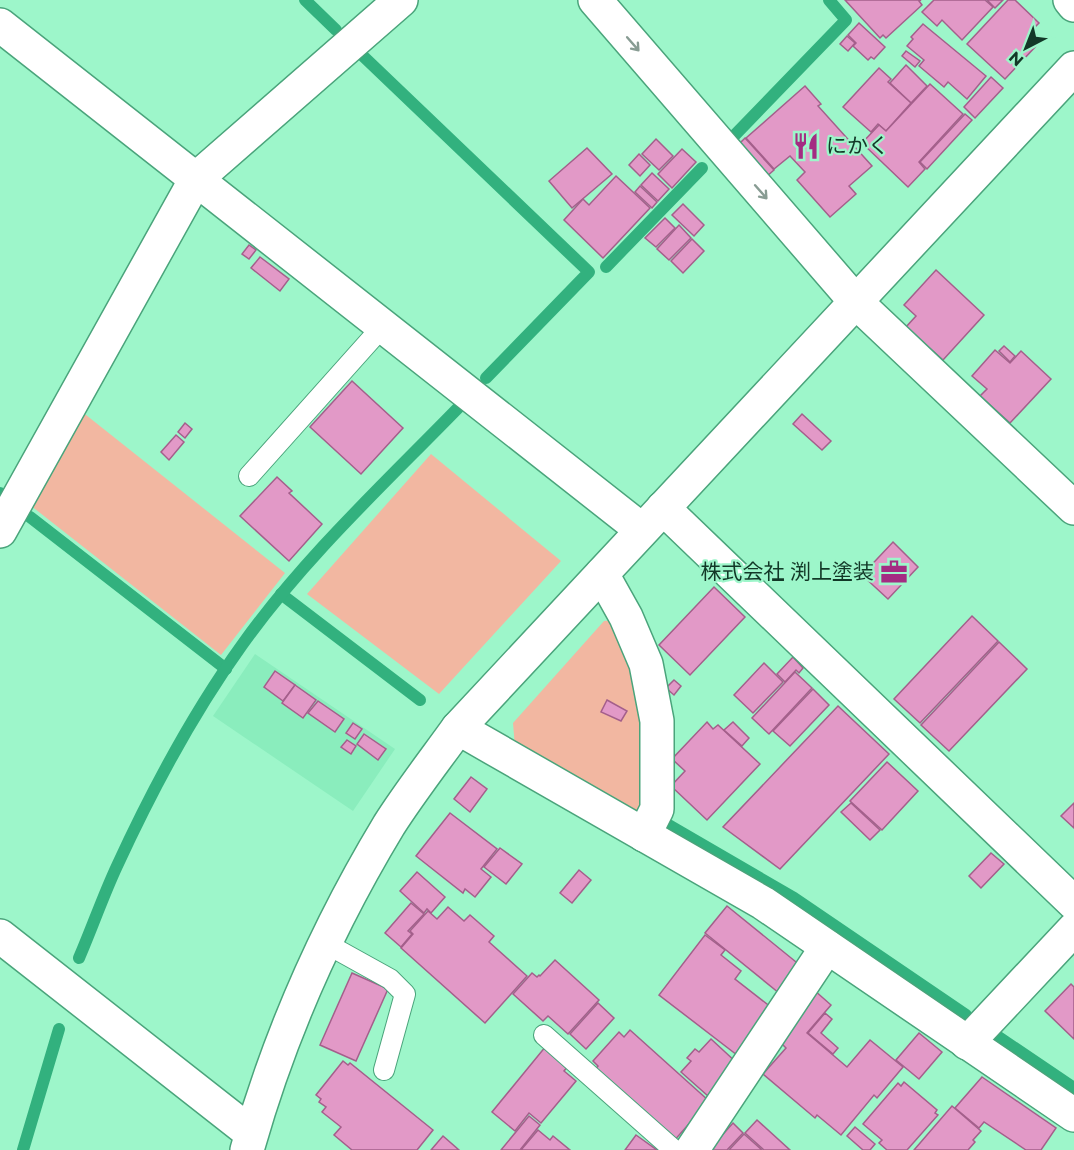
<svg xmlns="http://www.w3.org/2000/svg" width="1074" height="1150" font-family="Montserrat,'Noto Sans JP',sans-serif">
<rect width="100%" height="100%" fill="#9df6ca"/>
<!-- built -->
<path fill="#8aedbd" d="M255,654L395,749L353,811L213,716Z"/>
<!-- green -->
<g fill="#f2b7a1">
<path d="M81,411L285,573L221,655L30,505Z"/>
<path d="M431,454L561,561L439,694L307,594Z"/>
<path d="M615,620L647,718L641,810H635L515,747L513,723L604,621Z"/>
</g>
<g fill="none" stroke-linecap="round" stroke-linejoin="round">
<!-- stream -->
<g stroke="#32b17e" stroke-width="12">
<path d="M305,0L336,30"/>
<path d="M363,56L589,272L486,378"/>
<path d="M731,139L846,20L829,0"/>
<path d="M606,267L702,168"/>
<path d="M0,493L1,494"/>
<path d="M30,517L226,669"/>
<path d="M281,594L420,700"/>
<path d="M665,823L794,898L966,1015"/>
<path d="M79,958C92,928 103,896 117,866C152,790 193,713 242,645C304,558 385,483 459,407"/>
<path d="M997,1036L1074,1088"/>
<path d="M23,1150L59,1029"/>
</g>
</g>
<!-- building -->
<g fill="#e299c7" stroke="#a45f8b" stroke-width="1.5">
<path d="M845,0H921L919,1L922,5L886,38L883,35L880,38Z"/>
<path d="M934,0H985L993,7L962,40L942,20L937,26L922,12Z"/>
<path d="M987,0H1003L995,8Z"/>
<path d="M1008,0H1015L1039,23L1032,30L1037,35L1031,42L1036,46L1005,79L967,44Z"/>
<path d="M859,23L885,47L874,59L871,57L868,60L853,46L856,43L848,35Z"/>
<path d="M923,24L986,76L967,99L948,82L944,87L919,66L924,60L907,46L913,39L911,37Z"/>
<path d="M847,36L855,43L848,51L840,44Z"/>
<path d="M906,51L920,61L915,67L902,56Z"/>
<path d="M906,65L927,86L911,103L890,83Z"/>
<path d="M879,68L891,79L888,82L911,103L886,131L878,124L871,132L843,107Z"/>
<path d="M991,77L1003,88L975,118L964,107Z"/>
<path d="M930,84L963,114L919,162L925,169L908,187L862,143L879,125L886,131Z"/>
<path d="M805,86L821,104L818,106L872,166L849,186L856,194L830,217L797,180L805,172L790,156L774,169L746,138Z"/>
<path d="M965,114L972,120L927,169L920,162Z"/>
<path d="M745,138L774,170L766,177L737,146Z"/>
<path d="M656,139L673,156L659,170L642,154Z"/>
<path d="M587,148L612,174L572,208L549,181Z"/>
<path d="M682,149L696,162L672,188L658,174Z"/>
<path d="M639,154L650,165L640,176L629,165Z"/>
<path d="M652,173L669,189L658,201L641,185Z"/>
<path d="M616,176L650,208L603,258L564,220L583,199L589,205Z"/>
<path d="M640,186L657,202L652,208L635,192Z"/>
<path d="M683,204L704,225L694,236L672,215Z"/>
<path d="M665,218L675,228L656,247L645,238Z"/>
<path d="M679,225L691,238L669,260L657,249Z"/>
<path d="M692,239L704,251L683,273L671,261Z"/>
<path d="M249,245L256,250L249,259L242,254Z"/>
<path d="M260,257L289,279L280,291L251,268Z"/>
<path d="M936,270L984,315L943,360L906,327L916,316L904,305Z"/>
<path d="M1004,346L1015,356L1010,362L999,351Z"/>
<path d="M995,350L1010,363L1021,351L1051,379L1010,423L980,396L987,389L972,376Z"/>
<path d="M352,381L403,428L361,474L310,427Z"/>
<path d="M802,414L831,441L822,450L793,424Z"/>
<path d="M185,423L192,429L185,438L178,432Z"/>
<path d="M176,435L184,442L169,460L161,452Z"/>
<path d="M277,477L292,491L289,493L322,524L289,561L240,516Z"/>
<path d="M893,542L918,567L888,599L862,575Z"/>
<path d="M714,587L745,617L690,675L659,645Z"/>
<path d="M972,616L998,641L920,723L894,699Z"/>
<path d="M999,642L1027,669L949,751L921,725Z"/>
<path d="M793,657L803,668L799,673L796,670L785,682L777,674Z"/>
<path d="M764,663L783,682L753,713L734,695Z"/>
<path d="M275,671L295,685L283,701L264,687Z"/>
<path d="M795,672L812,688L769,734L752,718Z"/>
<path d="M674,680L681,686L674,695L666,688Z"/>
<path d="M295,685L316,700L303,718L282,703Z"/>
<path d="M813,689L829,705L790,746L773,731Z"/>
<path d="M607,700L627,711L621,721L601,712Z"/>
<path d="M318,701L344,719L335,732L308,713Z"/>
<path d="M838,706L889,754L780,869L723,827Z"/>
<path d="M707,722L713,729L718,725L760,764L707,820L671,786L685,771L672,759Z"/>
<path d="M733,722L749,738L742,746L724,730Z"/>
<path d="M353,723L362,729L355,739L346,733Z"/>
<path d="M364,734L386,749L378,760L357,744Z"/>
<path d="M347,740L356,746L351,754L341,747Z"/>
<path d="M887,762L918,791L882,830L850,801Z"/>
<path d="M471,777L487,789L470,812L454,799Z"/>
<path d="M851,803L880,830L870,840L841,812Z"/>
<path d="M1074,803V828L1061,816Z"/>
<path d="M450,813L497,849L481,869L491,877L475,897L465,889L463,893L416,856Z"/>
<path d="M500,848L522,864L506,884L484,867Z"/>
<path d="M991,853L1004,864L981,888L969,876Z"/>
<path d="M579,870L591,880L572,903L560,893Z"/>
<path d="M417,872L445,897L431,913L427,909L424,913L400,891Z"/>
<path d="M411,903L424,914L408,931L412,934L401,947L385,933Z"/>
<path d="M727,906L801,966L779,993L705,933Z"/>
<path d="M448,907L464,921L470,915L494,936L489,942L527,976L485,1023L401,948L413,934L410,931L428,911L437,919Z"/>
<path d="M705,935L725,950L721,955L741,971L735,979L772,1008L737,1055L659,995Z"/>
<path d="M555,960L599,1000L568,1034L548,1016L543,1021L513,994L532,973L537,977L539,975L540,976Z"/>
<path d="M352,973L388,989L356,1061L320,1045Z"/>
<path d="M1071,984L1074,987V1039L1045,1011Z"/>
<path d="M814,990L831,1005L807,1033L847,1067L870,1040L903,1067L877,1098L874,1095L841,1135L817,1115L815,1118L763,1074L786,1048L779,1041Z"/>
<path d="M598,1003L614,1018L586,1049L570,1034Z"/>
<path d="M825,1013L832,1019L821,1033L838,1048L833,1054L808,1033Z"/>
<path d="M630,1030L709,1101L673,1142L594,1071L598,1066L593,1061L619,1032L624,1037Z"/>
<path d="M919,1033L942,1052L919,1079L896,1060Z"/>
<path d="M711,1039L737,1063L708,1096L681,1072L691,1061L687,1058L695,1049L699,1052Z"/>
<path d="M546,1046L569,1065L564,1071L576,1081L541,1123L529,1113L515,1131L492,1112Z"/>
<path d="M343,1061L348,1065L350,1063L433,1130L417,1150H352L334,1135L341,1127L322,1112L326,1107L319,1102L321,1099L316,1095Z"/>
<path d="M982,1077L1056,1128L1041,1150H1026L984,1122L979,1128L955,1108Z"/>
<path d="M904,1082L937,1110L935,1113L938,1115L907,1150H887L879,1143L882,1140L863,1124L898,1083L901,1086Z"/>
<path d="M952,1106L981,1131L973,1140L975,1142L968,1150H914Z"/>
<path d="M529,1116L540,1125L520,1150H501Z"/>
<path d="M757,1120L790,1150H764L745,1133Z"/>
<path d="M733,1123L743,1133L727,1150H709Z"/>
<path d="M855,1127L875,1144L870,1150H863L847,1136Z"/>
<path d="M538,1130L550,1140L553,1136L570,1150H521Z"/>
<path d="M744,1134L762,1150H729Z"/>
<path d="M636,1135L657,1150H625Z"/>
<path d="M443,1136L459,1150H431Z"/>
</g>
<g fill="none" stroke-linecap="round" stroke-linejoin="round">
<defs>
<g id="lane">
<path d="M249,476L383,326"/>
<path d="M325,943L390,979L405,994L384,1070"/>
<path d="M544,1035L674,1150"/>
</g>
<g id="street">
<path d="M595,0L856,302L1074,508"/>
<path d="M1070,0L1074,5"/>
<path d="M0,25L642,530"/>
<path d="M663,508L1074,903"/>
<path d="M0,531L196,179L401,0"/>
<path d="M602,574L626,617L646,664L657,721V809L644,835"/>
<path d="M458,728L763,903L1074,1115"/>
<path d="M967,1043L1074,929"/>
<path d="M692,1150L827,947"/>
</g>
<g id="secondary">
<path d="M0,936L251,1133"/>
<path d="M247,1150C279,1036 328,926 389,825C410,792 435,760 458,728L1074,68"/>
</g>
</defs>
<!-- lane casing -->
<use href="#lane" stroke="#4aa47b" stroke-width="22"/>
<!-- street casing -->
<use href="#street" stroke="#4aa47b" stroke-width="36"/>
<!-- secondary casing -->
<use href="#secondary" stroke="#4aa47b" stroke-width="36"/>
<!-- lane -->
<use href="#lane" stroke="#fff" stroke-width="20"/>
<!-- street -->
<use href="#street" stroke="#fff" stroke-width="33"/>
<!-- secondary -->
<use href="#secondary" stroke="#fff" stroke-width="33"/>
</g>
<!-- one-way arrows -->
<defs><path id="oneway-shaft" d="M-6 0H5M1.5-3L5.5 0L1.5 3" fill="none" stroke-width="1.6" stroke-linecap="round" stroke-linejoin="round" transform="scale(1.5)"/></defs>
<g stroke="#889c93">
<use href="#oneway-shaft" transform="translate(633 44) rotate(49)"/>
<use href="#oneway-shaft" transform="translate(761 192) rotate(49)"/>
</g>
<!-- icons -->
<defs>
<symbol id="restaurant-bare" viewBox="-9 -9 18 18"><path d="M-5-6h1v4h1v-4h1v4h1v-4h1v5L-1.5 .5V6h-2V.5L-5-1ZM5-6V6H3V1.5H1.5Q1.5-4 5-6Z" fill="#a42b82" stroke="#9df6ca" stroke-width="2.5" paint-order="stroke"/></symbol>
<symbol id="office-bare" viewBox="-9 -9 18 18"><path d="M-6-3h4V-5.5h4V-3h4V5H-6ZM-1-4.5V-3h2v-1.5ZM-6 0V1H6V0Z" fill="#a42b82" stroke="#9df6ca" stroke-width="2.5" paint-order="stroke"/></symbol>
</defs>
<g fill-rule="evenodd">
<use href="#restaurant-bare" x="787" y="127" width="38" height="38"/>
<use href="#office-bare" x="875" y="553" width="38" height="38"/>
</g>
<g text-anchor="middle" stroke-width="4.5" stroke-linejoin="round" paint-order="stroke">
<!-- poi labels -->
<g font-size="21" fill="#123827" stroke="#9df6ca" text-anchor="start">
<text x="826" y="153">にかく</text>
<text x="874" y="579" text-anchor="end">株式会社 渕上塗装</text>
</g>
</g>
<!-- north arrow -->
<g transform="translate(1026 48) rotate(222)" stroke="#9df6ca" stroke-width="4.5" paint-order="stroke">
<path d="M0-4.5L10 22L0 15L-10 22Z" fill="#123827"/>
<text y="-9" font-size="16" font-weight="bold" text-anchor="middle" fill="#123827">N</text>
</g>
</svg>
